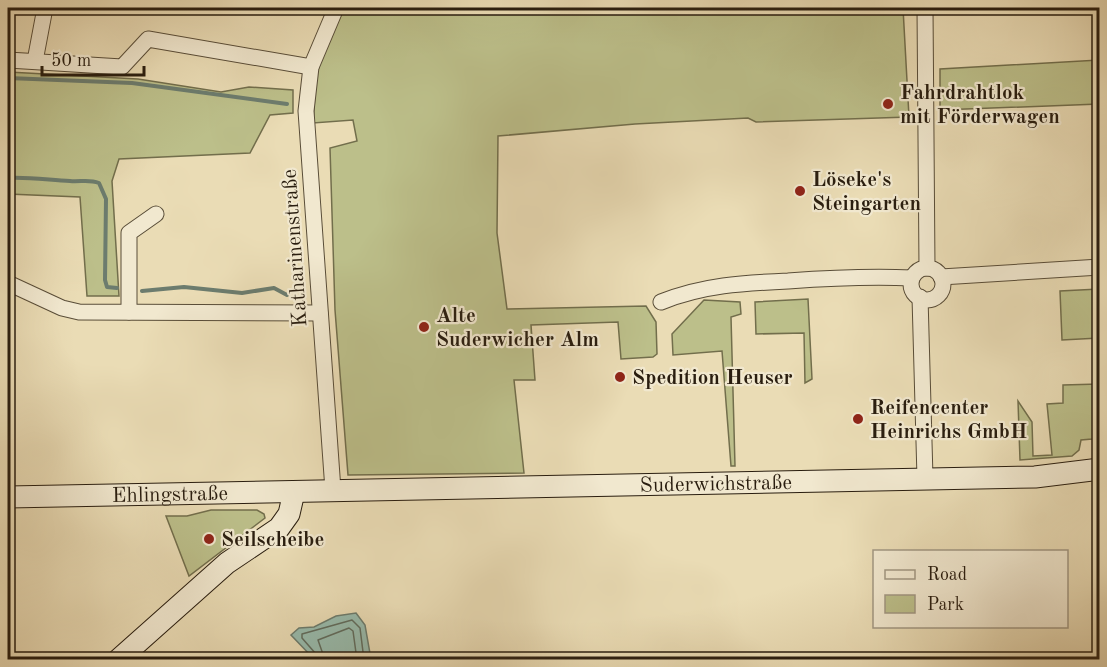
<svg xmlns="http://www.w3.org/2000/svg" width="1107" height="667" font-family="'Old Standard TT',serif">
<rect width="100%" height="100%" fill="#eadcb5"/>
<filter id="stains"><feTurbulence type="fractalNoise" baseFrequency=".00333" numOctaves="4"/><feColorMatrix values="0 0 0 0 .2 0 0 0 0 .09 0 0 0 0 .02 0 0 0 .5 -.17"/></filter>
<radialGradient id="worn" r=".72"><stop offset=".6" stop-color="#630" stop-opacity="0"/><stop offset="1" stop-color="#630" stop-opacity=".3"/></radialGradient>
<!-- green -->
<g fill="#bcbf8a" stroke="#726e4c" stroke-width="1.5">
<path d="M343,8H903L909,117L756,122L748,118L635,124L498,136L497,233L507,309L646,306L656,322L657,354L653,357L621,359L618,322L531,325L535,380H514L524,473L348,475L335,310L330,148L357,141L353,120L313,123L317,64Z"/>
<path d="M1099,60V104L940,110V69Z"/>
<path d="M8,72L138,79L221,92L249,87L293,90V113L270,115L250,153L119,159L112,181L119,296H87L80,197L8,194Z"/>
<path d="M1099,289V338L1062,340L1060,291Z"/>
<path d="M808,299L812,379L805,383L804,333L756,334L755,302Z"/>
<path d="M704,300L740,302L741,314L731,317L735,466H731L722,351L673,355L672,334Z"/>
<path d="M1099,384V434L1092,439L1081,440L1079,450L1072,456L1020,460L1018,401L1032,422L1033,456L1052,455L1047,404L1063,403V385Z"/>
<path d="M211,510H257L264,514L265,518L189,576L166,516H187Z"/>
</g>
<!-- water -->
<path fill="#98bcae" stroke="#6c7c6e" stroke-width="1.5" d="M356,613L365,625L371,659H314L291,635L299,628L314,627L336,616Z"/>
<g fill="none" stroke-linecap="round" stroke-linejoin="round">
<!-- shore -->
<g stroke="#606c5e" stroke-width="1.5">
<path d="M318,660L316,654L302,638V634L352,620L360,628L364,660"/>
<path d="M325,660L318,640L349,628L353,631L357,660"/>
</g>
<!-- stream -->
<g stroke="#6c7c6e" stroke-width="4">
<path d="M8,78L132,83L287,104"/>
<path d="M8,178C29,177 49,180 70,181C81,182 89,179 99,183L106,199L105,280L107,287L117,288"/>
<path d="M142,291L184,287L242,293L274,288L287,295"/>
</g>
<defs>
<g id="street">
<path d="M925,8L927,268"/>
<path d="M8,60L122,67L148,39L311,67"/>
<path d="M35,61L45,8"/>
<circle cx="927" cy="284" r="16"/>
<path d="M941,277L1100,267"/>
<path d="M8,283L62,308L79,312L320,313"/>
<path d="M920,297L925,478"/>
<path d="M661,302C703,285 743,283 788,281C829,278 870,276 912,278"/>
<path d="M129,312V233L156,214"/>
<path d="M333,490L306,111L311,67L336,8"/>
</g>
<g id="secondary">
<path id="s1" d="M8,497L1035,477L1100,469"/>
<path d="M118,660L227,563L279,528L289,514L294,492"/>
</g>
</defs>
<!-- street casing -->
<use href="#street" stroke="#594d38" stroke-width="17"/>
<!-- secondary casing -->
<use href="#secondary" stroke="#291d0f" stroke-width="23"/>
<!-- street -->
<use href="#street" stroke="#f1e8cf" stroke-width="15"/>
<!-- secondary -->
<use href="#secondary" stroke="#f1e8cf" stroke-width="21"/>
</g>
<!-- markers -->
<g fill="#8f2418" stroke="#f1e8cf" stroke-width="2">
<circle cx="888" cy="104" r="6"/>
<circle cx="800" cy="191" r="6"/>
<circle cx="424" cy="327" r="6"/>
<circle cx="620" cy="377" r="6"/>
<circle cx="858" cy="419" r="6"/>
<circle cx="209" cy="539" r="6"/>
</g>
<g text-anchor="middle" stroke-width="4.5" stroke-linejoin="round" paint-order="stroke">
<!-- poi labels -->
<g font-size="21" font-weight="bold" fill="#291d0f" stroke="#f1e8cf" text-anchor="start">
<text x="900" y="99">Fahrdrahtlok<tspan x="900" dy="24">mit Förderwagen</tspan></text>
<text x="812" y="186">Löseke's<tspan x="812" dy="24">Steingarten</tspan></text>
<text x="436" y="322">Alte<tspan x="436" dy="24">Suderwicher Alm</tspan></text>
<text x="632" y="384">Spedition Heuser</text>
<text x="870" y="414">Reifencenter<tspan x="870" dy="24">Heinrichs GmbH</tspan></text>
<text x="221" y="546">Seilscheibe</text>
</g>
<!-- street labels -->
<g font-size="21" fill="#291d0f" stroke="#f1e8cf">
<text transform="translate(294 248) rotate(-94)" y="7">Katharinenstraße</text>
<text dy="7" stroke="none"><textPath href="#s1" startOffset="708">Suderwichstraße</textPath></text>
<text dy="7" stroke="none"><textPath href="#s1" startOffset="162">Ehlingstraße</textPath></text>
</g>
</g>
<!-- margin -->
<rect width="1107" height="667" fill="none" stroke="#eadcb5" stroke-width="30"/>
<rect x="9" y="9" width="1089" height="649" fill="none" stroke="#291d0f" stroke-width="3"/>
<rect x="15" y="15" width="1077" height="637" fill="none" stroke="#291d0f" stroke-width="1.5"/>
<!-- legend -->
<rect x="873" y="550" width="195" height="78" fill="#f1e8cf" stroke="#a19782" stroke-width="1.5"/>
<rect x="885" y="570" width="30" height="9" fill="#f1e8cf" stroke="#a19782" stroke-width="1.5"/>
<text x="927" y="580" font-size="18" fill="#291d0f">Road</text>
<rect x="885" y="595" width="30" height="18" fill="#bcbf8a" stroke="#a19782" stroke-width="1.5"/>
<text x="927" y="610" font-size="18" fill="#291d0f">Park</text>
<!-- scale -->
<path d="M42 66v9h102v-9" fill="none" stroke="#291d0f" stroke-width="3"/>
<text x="51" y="66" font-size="18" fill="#291d0f" stroke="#f1e8cf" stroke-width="4.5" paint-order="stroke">50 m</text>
<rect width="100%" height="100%" filter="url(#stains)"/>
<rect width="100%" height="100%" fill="url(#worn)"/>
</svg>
